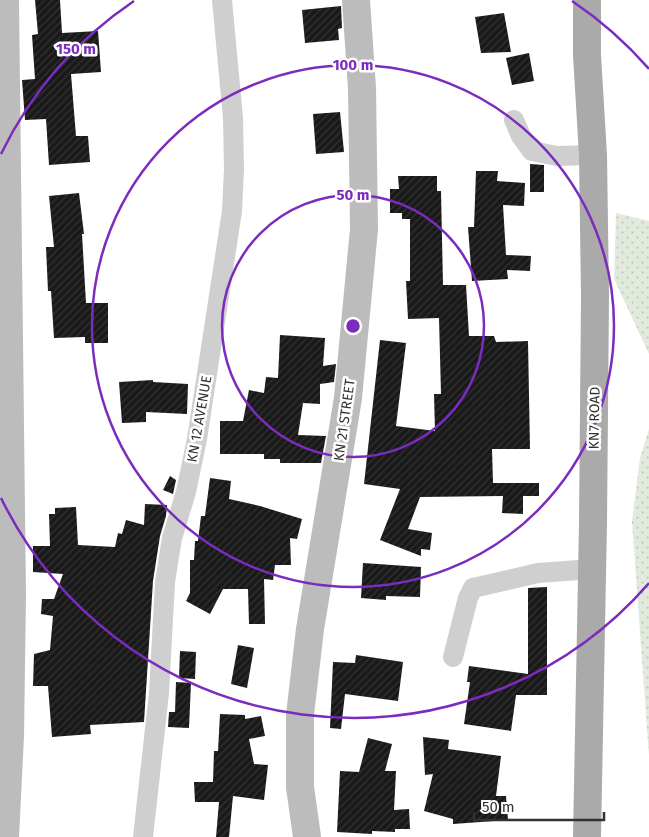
<svg xmlns="http://www.w3.org/2000/svg" width="649" height="837" font-family="'Fira Sans',sans-serif">
<defs>
<pattern id="grass-dots" width="8" height="8" patternUnits="userSpaceOnUse" patternTransform="scale(1.25)"><rect width="8" height="8" fill="#e2eade"/><path d="M2 2h.1M6 6h.1" fill="none" stroke="#c2c9bf" stroke-width="1.8" stroke-linecap="round"/></pattern>
<pattern id="building-hatch" width="6" height="6" patternUnits="userSpaceOnUse" patternTransform="scale(1.25)"><rect width="6" height="6" fill="#191919"/><path d="M-1 1l2-2M0 6l6-6M5 7l2-2" fill="none" stroke="#323232"/></pattern>
</defs>
<rect width="100%" height="100%" fill="#fff"/>
<!-- grass -->
<g fill="url(#grass-dots)">
<path d="M616,213L649,221V354L614,279Z"/>
<path d="M649,429V756L632,522L640,458Z"/>
</g>
<!-- building -->
<g fill="url(#building-hatch)">
<path d="M35,0H60L62,33L98,31L101,72L71,74L76,136H88L90,162L49,165L46,119L25,120L22,80L35,79L32,35L38,34Z"/>
<path d="M341,6L342,28L338,29L339,40L305,43L302,10Z"/>
<path d="M504,13L511,52L481,53L475,17Z"/>
<path d="M529,53L534,81L512,85L506,58Z"/>
<path d="M340,112L344,152L316,154L313,114Z"/>
<path d="M530,164L544,165V192H530Z"/>
<path d="M476,171H498L497,181L525,183L524,206L503,205L506,255L531,256L530,271L507,270L508,279L472,281L468,227H474Z"/>
<path d="M398,176H437V191H441L443,285H466L469,336H494L496,342L528,341L530,449H492L493,483H539V496H523V514L502,513L503,496L420,497L408,529L432,533L430,550L421,549V556L380,540L400,489L364,484L380,340L406,343L396,426L435,431L434,394H441L439,318L408,319L406,281H410V219H402V213H390V189H399Z"/>
<path d="M79,193L84,234H82L86,303H108V343H85V337L54,338L51,291H48L46,247H54L49,196Z"/>
<path d="M280,335L325,338L323,366L336,364L334,382L320,384V404L303,403L298,435L326,436L321,463H280V459H264V454H220V421H243L249,390L264,393L266,377L278,378Z"/>
<path d="M153,380V382L188,384L187,414L146,412V422L122,423L119,382Z"/>
<path d="M170,476L176,480L173,494L163,490Z"/>
<path d="M210,478L231,481L229,499L260,506L302,519L297,539L290,538L291,565H275L273,580L264,579L265,624H249L248,589H223L210,614L186,601L190,593V560H194L195,541H198L201,516H205Z"/>
<path d="M145,504L167,505L166,516L160,536L153,581L144,722L90,725L91,734L52,737L48,686H33L34,654L50,650L53,616L41,614L42,599H54L63,574L33,572V546H50L49,514H55V508L76,507L78,545L115,547L118,533L122,534L126,520L144,525Z"/>
<path d="M363,563L421,567L420,597L386,596V600L361,598Z"/>
<path d="M547,587V695H516L511,731L464,724L470,682H467L469,666L528,674V588Z"/>
<path d="M238,645L254,648L247,688L231,684Z"/>
<path d="M180,651L196,652L195,679L179,678Z"/>
<path d="M356,655L403,662L398,701L345,694L341,729L330,728L333,662L355,663Z"/>
<path d="M176,682L191,683L189,728L168,727L169,712H175Z"/>
<path d="M220,714L245,715V719L261,716L265,736L249,739L254,764L268,765L264,800L233,796L229,837H216L219,802H195L194,782H213L214,751H218Z"/>
<path d="M423,737L449,740L448,749L501,756L496,796H506L508,820L453,824V819L424,811L433,774L425,775Z"/>
<path d="M368,738L392,744L385,771H396L394,810L409,809L410,829H395V832L372,831V834L337,832L340,771L359,772Z"/>
</g>
<g fill="none" stroke-linecap="round" stroke-linejoin="round">
<!-- street -->
<g stroke="#cfcfcf" stroke-width="20">
<path d="M514,120L521,136L532,151L557,156L593,155"/>
<path d="M453,657L468,598L473,588L538,573L592,569"/>
<path d="M143,837L159,693L165,582L172,538L186,492L197,439L232,211L234,169L233,118L222,0"/>
</g>
<!-- secondary -->
<g stroke="#bcbcbc" stroke-width="28">
<path d="M5,0L12,595L10,736L5,837"/>
<path d="M307,837L300,787V715L310,629L348,398L364,229L362,88L356,0"/>
</g>
<!-- primary -->
<path stroke="#aaa" stroke-width="28" d="M587,0V55L593,155L595,296L593,523L587,837"/>
</g>
<!-- distance rings -->
<g fill="none" stroke="#7b2cbf" stroke-width="2.5">
<circle cx="353" cy="326" r="131"/>
<circle cx="353" cy="326" r="261"/>
<path d="M649 583A392 392 0 0 1 1 498M1 154A392 392 0 0 1 134 1M572 1A392 392 0 0 1 649 69"/>
</g>
<g text-anchor="middle" stroke-width="5" stroke-linejoin="round" paint-order="stroke">
<!-- street labels -->
<g font-size="14" fill="#323232" stroke="#fff">
<text transform="translate(594 418) rotate(-89)" y="5">KN7 ROAD</text>
<text transform="translate(199 419) rotate(-80)" y="5">KN 12 AVENUE</text>
<text transform="translate(344 420) rotate(-82)" y="5">KN 21 STREET</text>
</g>
</g>
<circle cx="353" cy="326" r="8" fill="#7b2cbf" stroke="#fff" stroke-width="2.5"/>
<g font-size="15" text-anchor="middle" font-weight="bold" fill="#7b2cbf" stroke="#fff" stroke-width="5" stroke-linejoin="round" paint-order="stroke">
<text x="76" y="54">150 m</text>
<text x="353" y="70">100 m</text>
<text x="353" y="200">50 m</text>
</g>
<!-- scale -->
<path d="M474 812v8h130v-8" fill="none" stroke="#323232" stroke-width="2.5"/>
<text x="482" y="812" font-size="15" fill="#323232" stroke="#ffffff" stroke-width="4" paint-order="stroke">50 m</text>
</svg>
